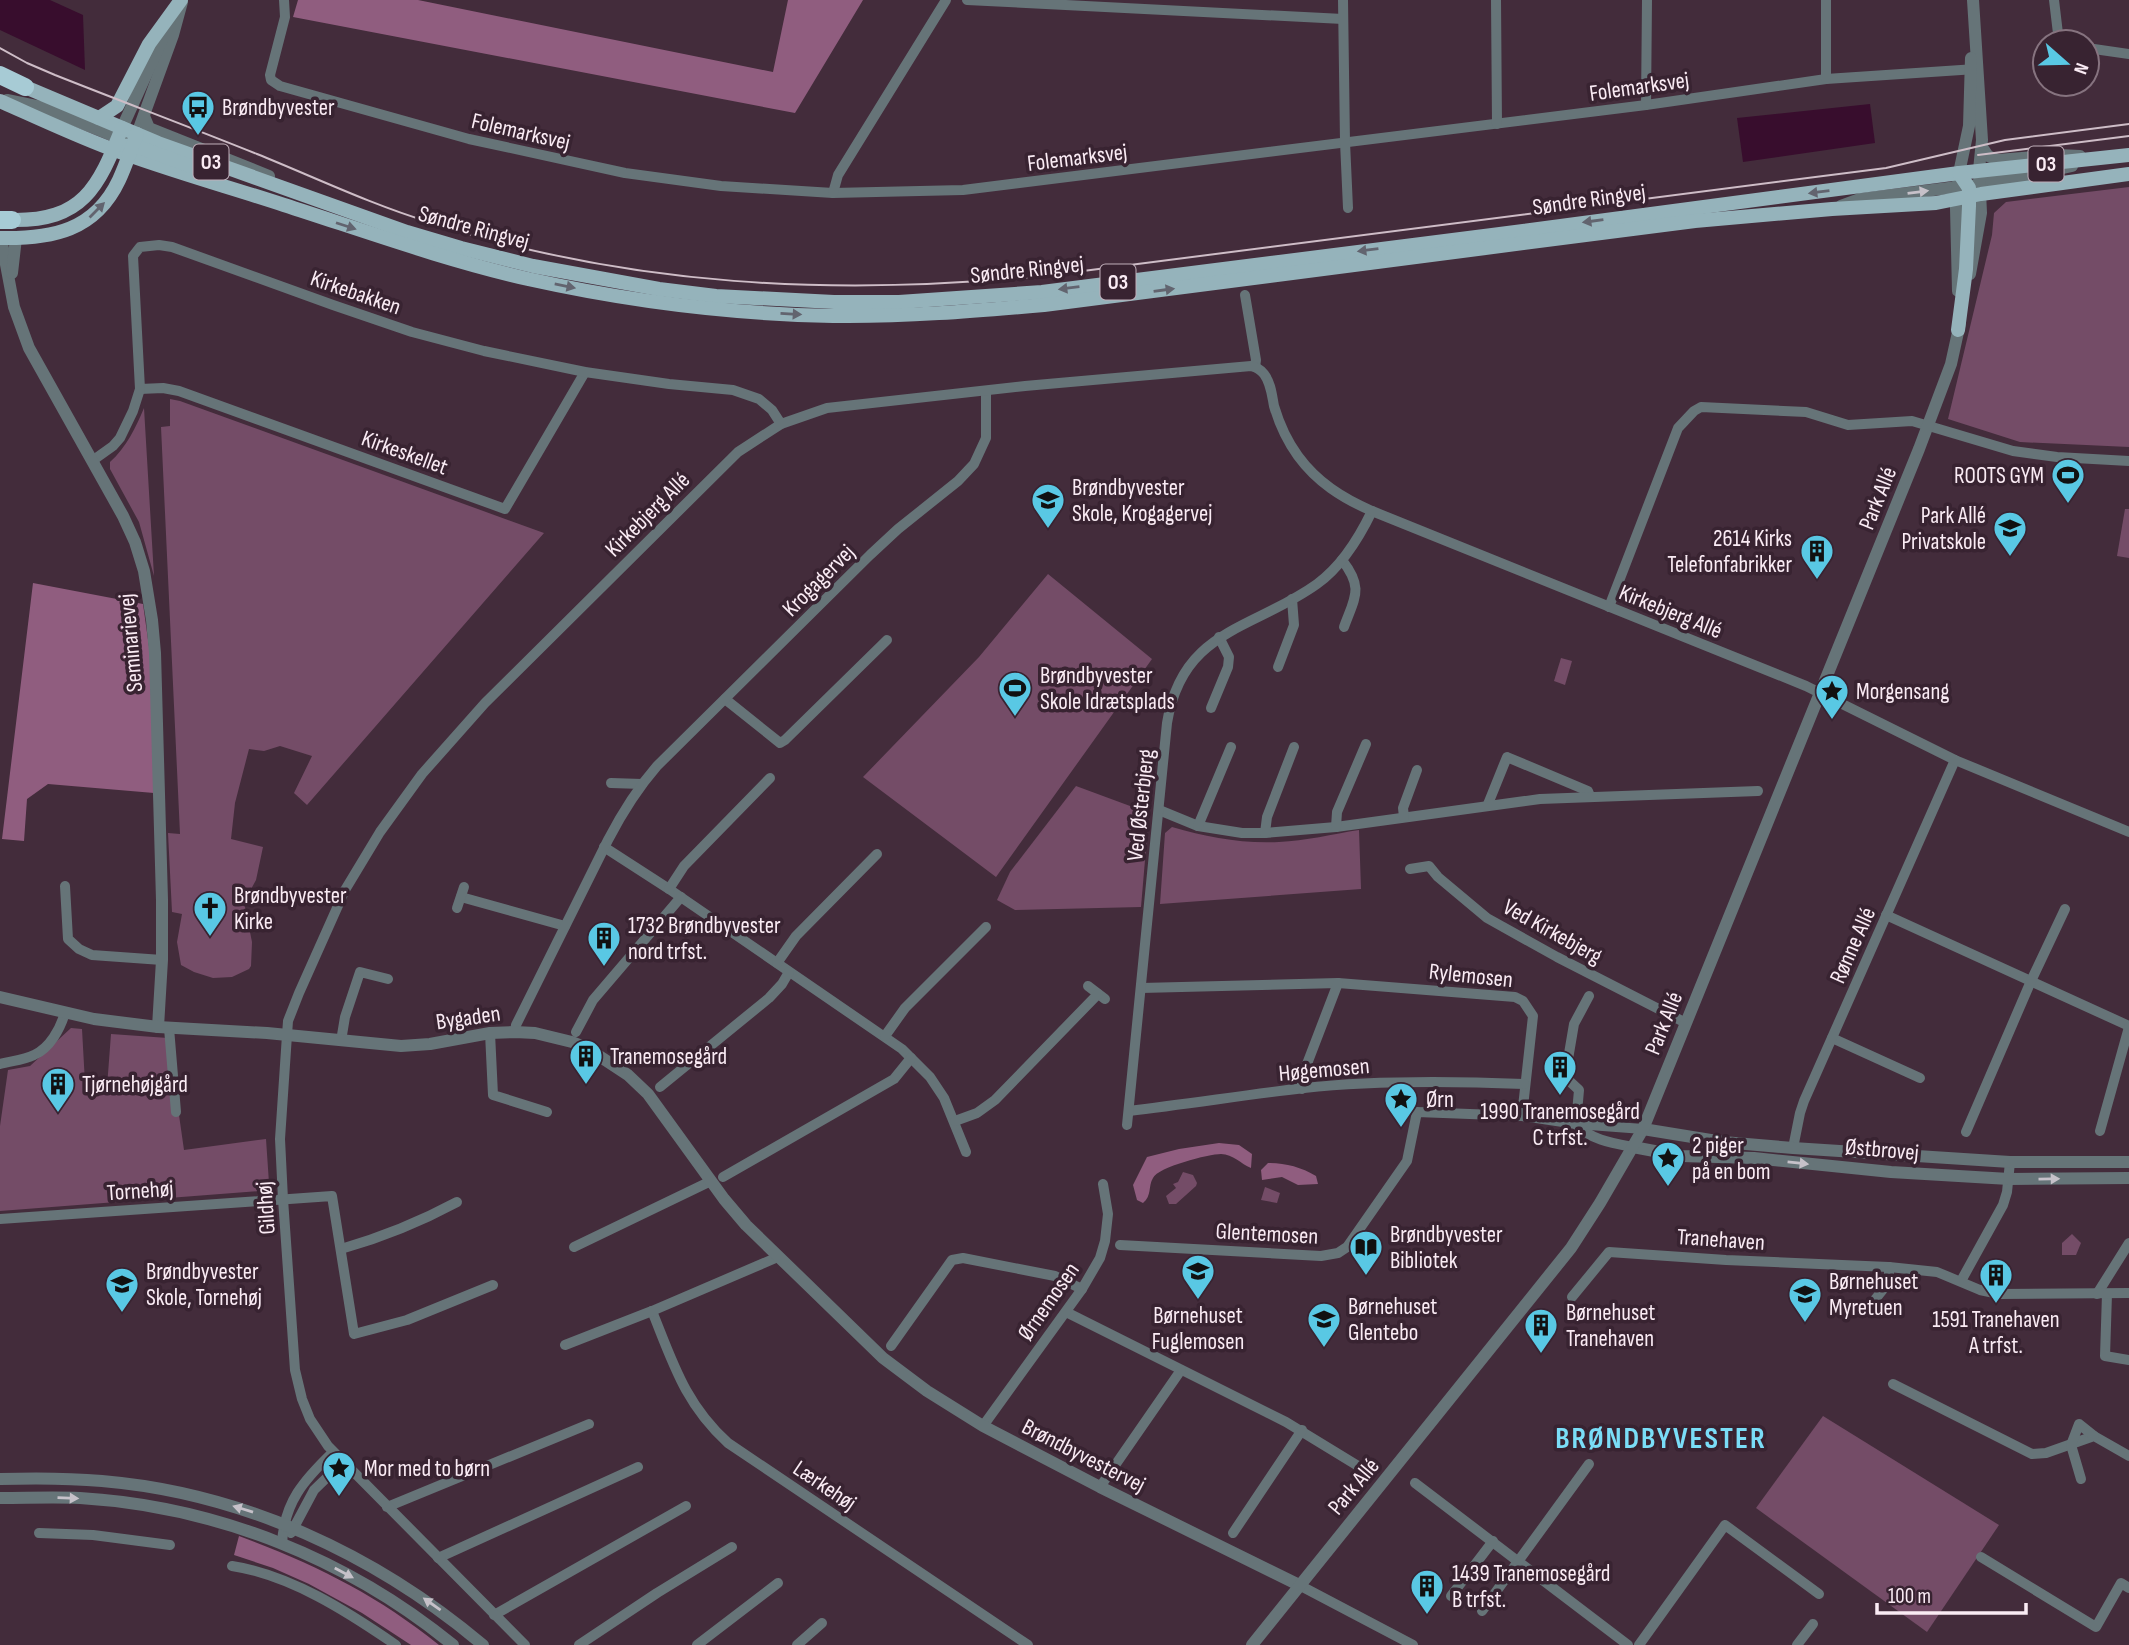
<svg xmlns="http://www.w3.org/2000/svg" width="2129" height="1645" font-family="'Sofia Sans Condensed',sans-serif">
<rect width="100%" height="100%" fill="#432c3b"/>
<!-- green -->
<g fill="#744c67">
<path d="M2129,187V447L2020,442L1948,419L1992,235L1994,213L2006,202Z"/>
<path d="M170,399L180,401L544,533L307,805L294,793L312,756L280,746L264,751L249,749L235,803L231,839L263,847L256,880L244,902L252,942L251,966L249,969L232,977L213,978L194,972L181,965L177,942L182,914L172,912L168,833L180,834L161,427L170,426Z"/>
<path d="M144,408L154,576L139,522L110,469V462C126,448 136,427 144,408Z"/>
<path d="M2125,509H2129V558L2117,556Z"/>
<path d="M1048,574L1152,659L996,877L863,777L979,657Z"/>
<path d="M1561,658L1572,661L1565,685L1554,681Z"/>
<path d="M1076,786L1149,813L1141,907L1015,910L997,900L1010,872Z"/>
<path d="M1172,827C1207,837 1242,844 1279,842C1305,841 1333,834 1359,830L1361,889L1160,904L1165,833Z"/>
<path d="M71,1028L82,1029L85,1083L107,1087L111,1034L168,1038L184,1150L266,1139L269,1183L260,1191L0,1211V1126L8,1070L30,1066Z"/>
<path d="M1183,1172L1193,1175L1197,1183L1196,1186L1176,1204H1169L1166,1196L1176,1188L1173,1184L1178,1182Z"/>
<path d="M1265,1187L1280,1193L1277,1203L1261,1200Z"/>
<path d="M2072,1234L2081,1243L2076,1255H2062V1243Z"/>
<path d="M1823,1416L1999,1525L1927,1632L1756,1508Z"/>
</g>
<!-- forest -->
<g fill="#905d7f">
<path d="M298,0H418L773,72L788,0H863L795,113L293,17Z"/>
<path d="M33,583L143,604L150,654L154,793L48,784L27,799L24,841L2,839Z"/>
<path d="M1219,1143L1239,1145L1252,1154L1251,1168C1241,1164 1233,1154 1221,1154C1209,1154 1158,1167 1153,1178C1148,1186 1152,1196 1143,1203L1137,1200L1133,1185L1147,1157L1179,1149Z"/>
<path d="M1268,1163C1285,1163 1301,1167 1316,1176L1318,1184L1298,1185L1282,1177L1262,1180L1261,1170Z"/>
<path d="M239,1536C314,1564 376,1594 439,1645H411L362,1613L309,1584L273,1568L234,1555Z"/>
</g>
<!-- water -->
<g fill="#380d2d">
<path d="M0,0H50L83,15L85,70L0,30Z"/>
<path d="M1870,104L1875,143L1743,162L1737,118Z"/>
</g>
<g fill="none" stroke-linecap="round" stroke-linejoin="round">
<!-- minor -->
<g stroke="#667478" stroke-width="10">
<path d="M284,0L285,17L270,75L271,80L280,86L469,139L625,173L721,186L833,193L963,190L1646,105L1826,79L1976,69"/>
<path d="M967,0L1343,19"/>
<path d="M1343,0L1345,142L1348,208"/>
<path d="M1496,0L1497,124"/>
<path d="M2054,0L2059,42"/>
<path d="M2087,48L2129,54"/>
<path d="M1826,79V0"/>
<path d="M2064,84L2065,91"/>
<path d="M1646,105L1647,0"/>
<path d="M833,193L838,175L946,0"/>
<path d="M1245,295L1256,360L1255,367"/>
<path d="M140,389L163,388L179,391L505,509L585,372"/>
<path d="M92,461L113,446L120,438L133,411L140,389L133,256L140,247L159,245L172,247L333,305L412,332L484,351L585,372L669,384L733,390L759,399L772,410L781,424"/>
<path d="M1342,560C1364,588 1355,597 1344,627"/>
<path d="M1609,607L1678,428L1694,411L1701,407L1806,412L1848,425L1912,421L2013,451L2057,457L2129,461"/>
<path d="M1278,667L1294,625L1292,599"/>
<path d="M725,699L780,743L785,740L887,640"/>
<path d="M1211,708L1228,667L1229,657L1219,637"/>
<path d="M611,783L642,784"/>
<path d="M1488,804L1507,757L1588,791L1590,796"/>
<path d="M1159,810L1198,826L1242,833H1265L1336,827L1540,799L1758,791"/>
<path d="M1404,817L1403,808L1417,770"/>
<path d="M1198,826L1231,747"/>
<path d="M1336,827L1337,812L1366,744"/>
<path d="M1265,833L1267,817L1294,747"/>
<path d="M604,847L669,889L902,1049L930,1077L944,1098L966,1152"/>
<path d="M1410,869L1429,866L1438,877L1487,918L1557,957L1686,1023"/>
<path d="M65,886L68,939L79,949L92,955L162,960"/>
<path d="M669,889L684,866L770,778"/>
<path d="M461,897L565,926"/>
<path d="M457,908L464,887"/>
<path d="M1886,915L2129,1026"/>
<path d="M777,963L796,936L877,854"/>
<path d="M1088,986L1105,999"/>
<path d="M1141,988L1338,983L1515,997L1523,1001L1533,1016L1522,1116"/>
<path d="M169,1028L176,1112"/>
<path d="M515,1032L516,1025L608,840C622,813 637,789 657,766L870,555L898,529L958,481L974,464L986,438V391"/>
<path d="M576,1032L593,1000L681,897"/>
<path d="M490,1033L493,1095L547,1112"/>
<path d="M885,1036L905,1008L986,927"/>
<path d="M1832,1038L1920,1078"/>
<path d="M341,1041L345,1017L360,972L388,979"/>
<path d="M0,1064C11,1061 24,1060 34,1055C50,1048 60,1029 65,1013"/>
<path d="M660,1087L769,998L782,984L789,972"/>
<path d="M1302,1089V1077L1338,983"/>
<path d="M1129,1111C1187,1104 1246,1095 1304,1088C1377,1080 1451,1081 1524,1084"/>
<path d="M955,1121L977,1113L995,1100L1098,994"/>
<path d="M1576,1124L1579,1090L1565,1077L1574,1024L1589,996"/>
<path d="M1576,1124C1591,1140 1611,1143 1633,1147"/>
<path d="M1127,1125L1167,723C1182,629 1253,630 1317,584C1342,566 1359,538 1372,511"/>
<path d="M2100,1131L2129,1027"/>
<path d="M1966,1132L2031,981L2065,909"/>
<path d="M1793,1148L1800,1113L1804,1101L1955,760"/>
<path d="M723,1177L894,1079L911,1058"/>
<path d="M0,1219L332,1196L354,1334L407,1320L493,1285"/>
<path d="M1120,1245L1321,1256L1338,1253L1347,1247L1407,1161L1417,1112L1522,1116L1576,1124L1643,1129"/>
<path d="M574,1247L711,1181"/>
<path d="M341,1249C383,1237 418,1223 457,1202"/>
<path d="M1961,1281L2003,1205L2007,1192L2010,1162"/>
<path d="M2097,1294L2129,1243"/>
<path d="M2107,1294L2105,1356L2129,1360"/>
<path d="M1572,1297L1609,1252L1726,1260L1889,1267L1937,1272L1980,1290L1999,1294L2129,1293"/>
<path d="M1873,1302L1889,1282V1267"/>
<path d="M652,1311C673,1363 685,1404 728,1443L1028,1645"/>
<path d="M1066,1312L1286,1422L1363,1469"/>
<path d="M565,1345L652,1311L778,1257"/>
<path d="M891,1346L952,1260L963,1258L1055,1276L1082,1289"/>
<path d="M1893,1384L2032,1454L2046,1453L2094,1436L2129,1456"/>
<path d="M983,1426L1082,1289L1100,1258L1105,1241L1108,1214L1103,1184"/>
<path d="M2081,1479L2071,1445L2079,1424L2094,1436"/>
<path d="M1415,1483L1628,1645"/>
<path d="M1100,1487L1181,1370"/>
<path d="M387,1507L589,1424"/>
<path d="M39,1533L93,1535L170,1545"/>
<path d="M291,1533L314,1490L343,1462"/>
<path d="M1233,1533L1302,1430"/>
<path d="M282,1544C284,1502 304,1480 333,1452"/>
<path d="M1981,1557L2096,1627L2121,1583L2129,1588"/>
<path d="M438,1558L638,1467"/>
<path d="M232,1566C291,1575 348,1612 396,1645"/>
<path d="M1299,1585L1413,1645"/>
<path d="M1451,1596L1493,1541"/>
<path d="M1482,1611L1589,1464"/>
<path d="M494,1615L686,1506"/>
<path d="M525,1645L328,1446L310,1419L302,1399L295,1370L283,1199L280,1139L287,1035L288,1021L299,993L345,890L380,832L422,774L485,703L738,452L781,424L827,408L1025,386L1251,366C1256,367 1261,370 1264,374C1271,383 1272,396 1274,406C1279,423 1287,441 1298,456C1317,482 1342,498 1372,511L1806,686L1955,760L2129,832"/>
<path d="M579,1645L657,1593L732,1547"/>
<path d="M697,1645L778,1583"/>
<path d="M797,1645L822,1623"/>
<path d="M1639,1645L1725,1525L1819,1594"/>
<path d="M1797,1645L1813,1624"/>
</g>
<!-- tertiary -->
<g stroke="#667478" stroke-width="12">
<path d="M7,100L41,107L109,134L118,137L137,134L173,35L182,2"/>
<path d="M144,116L149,128L269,176"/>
<path d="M122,128L170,22"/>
<path d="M1982,147L1988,156L1998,160L2058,155L2080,156"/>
<path d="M1973,186L1980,183L2008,180L2072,166"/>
<path d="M1841,206L1860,199L1957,187L1963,184"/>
<path d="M1,238L14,307L29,348L123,516L135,542L144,571L152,620L155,653L162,900V960L158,1027"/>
<path d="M12,273L16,238"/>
<path d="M1970,274L1981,213L1979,170L1982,140L1973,0"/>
<path d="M1958,291L1956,208L1959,173L1969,126L1971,58"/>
<path d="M0,997L94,1019L158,1027L267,1033L401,1046L430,1044L490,1033L515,1032L535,1033L572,1042L587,1048L628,1075L648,1094L724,1199L746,1225L883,1358L927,1391L983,1426L1100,1487L1299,1585"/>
<path d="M1643,1129L1723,1142L1793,1148L2010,1162H2129"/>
<path d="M1633,1147L1681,1156L1754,1158L1891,1172L2009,1179L2129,1178"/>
<path d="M0,1479C34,1478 68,1478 102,1481C243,1493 375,1554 483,1645"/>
<path d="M0,1498C27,1498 54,1497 80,1498C216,1506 348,1559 453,1645"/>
<path d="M1252,1645L1571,1248L1600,1203L1643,1129L1919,449L1951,364L1960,323"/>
</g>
<!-- primary -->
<g stroke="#95b3bb" stroke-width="14">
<path d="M18,84L158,143L407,232L461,248L533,266L659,289L716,296L834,302H899L1042,292L1492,235L1959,173L2129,155"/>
<path d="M0,101C36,117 72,134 109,148C167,170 226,186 284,205C365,231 445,260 528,279C627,301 731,314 833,316C904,317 974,311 1044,305L1695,221L1832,209L1936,203L1981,194L2129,174"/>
<path d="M99,118L117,106L149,44L181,0"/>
<path d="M124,146L133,145L204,171"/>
<path d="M12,220C83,221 98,188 122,128"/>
<path d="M0,238C52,239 95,231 119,180C126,165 131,149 137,134"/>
<path d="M1958,330L1966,269L1969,206V188L1959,173"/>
</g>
<!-- motorway -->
<g stroke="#a7cbd5" stroke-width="18">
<path d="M0,75L25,87"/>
<path d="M0,220H12"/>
</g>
<!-- tram -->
<g stroke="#cebdc7" stroke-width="2">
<path d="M0,48L27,63L55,75C123,102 190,127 257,154C314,177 370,204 429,222C632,287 834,296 1044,276L1886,168L2005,140L2129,124"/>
<path d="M1978,155L2129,136"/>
</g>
</g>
<!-- one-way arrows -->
<defs><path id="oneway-solid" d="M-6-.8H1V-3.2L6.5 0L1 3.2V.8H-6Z" transform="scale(1.75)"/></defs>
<g fill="#62646f">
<use href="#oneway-solid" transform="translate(1819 192) rotate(173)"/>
<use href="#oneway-solid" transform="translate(97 210) rotate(-45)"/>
<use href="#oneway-solid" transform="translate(1593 221) rotate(172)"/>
<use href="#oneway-solid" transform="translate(346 226) rotate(18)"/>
<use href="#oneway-solid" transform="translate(1368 250) rotate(173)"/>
<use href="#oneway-solid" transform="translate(565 286) rotate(11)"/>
<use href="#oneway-solid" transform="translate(1069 288) rotate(173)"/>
<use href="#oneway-solid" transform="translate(1164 290) rotate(-8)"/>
<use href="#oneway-solid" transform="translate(791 314) rotate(3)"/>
</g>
<g fill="#c6c1c9">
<use href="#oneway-solid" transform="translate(1918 192) rotate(-7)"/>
<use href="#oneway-solid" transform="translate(1798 1163) rotate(6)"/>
<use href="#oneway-solid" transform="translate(2049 1179) rotate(-1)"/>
<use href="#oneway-solid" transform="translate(68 1498) rotate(2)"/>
<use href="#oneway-solid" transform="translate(243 1509) rotate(-163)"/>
<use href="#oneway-solid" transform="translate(344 1573) rotate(28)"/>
<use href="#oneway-solid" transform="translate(432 1604) rotate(-145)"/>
</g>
<!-- icons -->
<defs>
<symbol id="bus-pin" viewBox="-11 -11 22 30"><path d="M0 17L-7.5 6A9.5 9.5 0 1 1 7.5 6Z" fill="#59c8e4" stroke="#382331"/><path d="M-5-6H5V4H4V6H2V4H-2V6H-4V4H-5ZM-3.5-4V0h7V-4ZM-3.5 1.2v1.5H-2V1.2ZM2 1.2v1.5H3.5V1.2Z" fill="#111"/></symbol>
<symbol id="stadium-pin" viewBox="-11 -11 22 30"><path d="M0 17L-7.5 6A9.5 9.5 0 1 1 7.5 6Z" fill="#59c8e4" stroke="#382331"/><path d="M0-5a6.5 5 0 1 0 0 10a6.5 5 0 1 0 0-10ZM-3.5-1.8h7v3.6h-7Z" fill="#111"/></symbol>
<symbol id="school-pin" viewBox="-11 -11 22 30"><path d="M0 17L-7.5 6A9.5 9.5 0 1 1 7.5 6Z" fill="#59c8e4" stroke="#382331"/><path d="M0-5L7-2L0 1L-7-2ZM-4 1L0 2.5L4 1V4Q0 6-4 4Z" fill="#111"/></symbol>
<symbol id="building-pin" viewBox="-11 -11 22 30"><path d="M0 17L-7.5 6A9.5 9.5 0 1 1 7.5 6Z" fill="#59c8e4" stroke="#382331"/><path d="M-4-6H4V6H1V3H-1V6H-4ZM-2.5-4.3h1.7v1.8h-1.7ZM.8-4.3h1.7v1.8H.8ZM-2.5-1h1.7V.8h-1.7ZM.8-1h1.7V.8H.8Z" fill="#111"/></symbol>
<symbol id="sight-pin" viewBox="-11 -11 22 30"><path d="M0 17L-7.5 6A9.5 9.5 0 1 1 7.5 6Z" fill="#59c8e4" stroke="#382331"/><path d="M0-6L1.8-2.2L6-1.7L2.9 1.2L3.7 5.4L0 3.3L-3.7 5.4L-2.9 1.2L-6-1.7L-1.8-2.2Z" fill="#111"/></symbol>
<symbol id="church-pin" viewBox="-11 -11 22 30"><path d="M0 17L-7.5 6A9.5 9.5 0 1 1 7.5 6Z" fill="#59c8e4" stroke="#382331"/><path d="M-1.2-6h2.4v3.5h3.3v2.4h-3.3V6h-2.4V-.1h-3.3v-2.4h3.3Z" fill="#111"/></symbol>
<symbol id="library-pin" viewBox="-11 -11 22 30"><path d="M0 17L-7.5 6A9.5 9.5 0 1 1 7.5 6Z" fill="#59c8e4" stroke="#382331"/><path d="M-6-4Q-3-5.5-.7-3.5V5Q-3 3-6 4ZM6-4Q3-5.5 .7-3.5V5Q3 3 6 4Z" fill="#111"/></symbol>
</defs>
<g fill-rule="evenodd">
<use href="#bus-pin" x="179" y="88" width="38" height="52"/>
<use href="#stadium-pin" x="2049" y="456" width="38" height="52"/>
<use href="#school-pin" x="1029" y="481" width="38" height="52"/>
<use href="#school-pin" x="1991" y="509" width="38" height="52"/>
<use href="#building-pin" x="1798" y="532" width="38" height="52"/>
<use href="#stadium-pin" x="996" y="669" width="38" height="52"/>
<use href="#sight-pin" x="1813" y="672" width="38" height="52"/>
<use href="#church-pin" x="191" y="889" width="38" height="52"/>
<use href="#building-pin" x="585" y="919" width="38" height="52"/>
<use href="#building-pin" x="567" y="1037" width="38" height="52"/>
<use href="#building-pin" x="1541" y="1048" width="38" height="52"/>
<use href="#building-pin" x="39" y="1065" width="38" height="52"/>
<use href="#sight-pin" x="1382" y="1080" width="38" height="52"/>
<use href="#sight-pin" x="1649" y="1139" width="38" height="52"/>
<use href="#library-pin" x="1347" y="1228" width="38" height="52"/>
<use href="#school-pin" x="1179" y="1252" width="38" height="52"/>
<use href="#building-pin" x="1977" y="1256" width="38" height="52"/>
<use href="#school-pin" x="103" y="1265" width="38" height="52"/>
<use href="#school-pin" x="1786" y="1275" width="38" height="52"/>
<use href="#school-pin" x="1305" y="1300" width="38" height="52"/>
<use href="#building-pin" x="1522" y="1306" width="38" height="52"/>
<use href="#sight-pin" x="320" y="1449" width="38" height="52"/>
<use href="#building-pin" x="1408" y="1567" width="38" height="52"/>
</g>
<g text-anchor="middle" stroke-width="7" stroke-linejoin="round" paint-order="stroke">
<!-- shield labels -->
<g fill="#382331" stroke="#c0afba" stroke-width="2">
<rect x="193.5" y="144.5" width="35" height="35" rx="5"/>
<rect x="2028.5" y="146.5" width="35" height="35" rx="5"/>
<rect x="1100.5" y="264.5" width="35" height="35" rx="5"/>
</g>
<g font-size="21" font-weight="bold" fill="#faebf4">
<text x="211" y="169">O3</text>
<text x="2046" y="171">O3</text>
<text x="1118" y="289">O3</text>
</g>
<!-- street labels -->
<g font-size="23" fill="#faebf4" stroke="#382331">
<text transform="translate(1639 86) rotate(-8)" y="8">Folemarksvej</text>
<text transform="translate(521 131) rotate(13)" y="8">Folemarksvej</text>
<text transform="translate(1077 157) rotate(-7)" y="8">Folemarksvej</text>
<text transform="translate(1589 199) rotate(-8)" y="8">Søndre Ringvej</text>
<text transform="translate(474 227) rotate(15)" y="8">Søndre Ringvej</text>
<text transform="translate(1027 269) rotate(-6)" y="8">Søndre Ringvej</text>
<text transform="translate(356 292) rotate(19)" y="8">Kirkebakken</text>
<text transform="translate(405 452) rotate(20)" y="8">Kirkeskellet</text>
<text transform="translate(1877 498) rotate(-68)" y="8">Park Allé</text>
<text transform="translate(647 514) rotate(-45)" y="8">Kirkebjerg Allé</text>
<text transform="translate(818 580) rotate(-45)" y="8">Krogagervej</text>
<text transform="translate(1671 611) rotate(22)" y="8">Kirkebjerg Allé</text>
<text transform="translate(130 643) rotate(-95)" y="8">Seminarievej</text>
<text transform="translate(1140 805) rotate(-84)" y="8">Ved Østerbjerg</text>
<text transform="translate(1553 931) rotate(29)" y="8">Ved Kirkebjerg</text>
<text transform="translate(1852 945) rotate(-66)" y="8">Rønne Allé</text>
<text transform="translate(1471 975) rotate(6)" y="8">Rylemosen</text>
<text transform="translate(468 1017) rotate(-8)" y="8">Bygaden</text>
<text transform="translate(1663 1023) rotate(-68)" y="8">Park Allé</text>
<text transform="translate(1324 1069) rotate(-5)" y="8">Høgemosen</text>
<text transform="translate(1882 1149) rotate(5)" y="8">Østbrovej</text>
<text transform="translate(140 1190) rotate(-4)" y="8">Tornehøj</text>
<text transform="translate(265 1208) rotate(-94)" y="8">Gildhøj</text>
<text transform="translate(1267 1233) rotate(3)" y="8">Glentemosen</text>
<text transform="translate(1721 1239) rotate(4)" y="8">Tranehaven</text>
<text transform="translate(1048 1301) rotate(-55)" y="8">Ørnemosen</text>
<text transform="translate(1084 1455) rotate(27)" y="8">Brøndbyvestervej</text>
<text transform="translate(825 1485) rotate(34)" y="8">Lærkehøj</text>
<text transform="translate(1353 1486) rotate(-50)" y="8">Park Allé</text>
</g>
<!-- poi labels -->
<g font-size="23" fill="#faebf4" stroke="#382331" text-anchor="start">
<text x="222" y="115">Brøndbyvester</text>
<text x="2044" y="483" text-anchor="end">ROOTS GYM</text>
<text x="1072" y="495">Brøndbyvester<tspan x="1072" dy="26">Skole, Krogagervej</tspan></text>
<text x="1986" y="523" text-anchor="end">Park Allé<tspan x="1986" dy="26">Privatskole</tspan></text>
<text x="1792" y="546" text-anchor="end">2614 Kirks<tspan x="1792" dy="26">Telefonfabrikker</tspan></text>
<text x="1040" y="683">Brøndbyvester<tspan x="1040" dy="26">Skole Idrætsplads</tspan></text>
<text x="1856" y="699">Morgensang</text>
<text x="234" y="903">Brøndbyvester<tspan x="234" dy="26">Kirke</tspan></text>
<text x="628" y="933">1732 Brøndbyvester<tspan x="628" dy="26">nord trfst.</tspan></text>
<text x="610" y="1064">Tranemosegård</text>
<text x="82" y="1092">Tjørnehøjgård</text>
<text x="1426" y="1107">Ørn</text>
<text x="1560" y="1119" text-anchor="middle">1990 Tranemosegård<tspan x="1560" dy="26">C trfst.</tspan></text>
<text x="1692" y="1153">2 piger<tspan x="1692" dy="26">på en bom</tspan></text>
<text x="1390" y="1242">Brøndbyvester<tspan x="1390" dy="26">Bibliotek</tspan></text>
<text x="146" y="1279">Brøndbyvester<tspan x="146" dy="26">Skole, Tornehøj</tspan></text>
<text x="1829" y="1289">Børnehuset<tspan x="1829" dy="26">Myretuen</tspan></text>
<text x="1348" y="1314">Børnehuset<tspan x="1348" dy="26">Glentebo</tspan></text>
<text x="1566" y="1320">Børnehuset<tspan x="1566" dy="26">Tranehaven</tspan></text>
<text x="1198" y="1323" text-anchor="middle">Børnehuset<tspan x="1198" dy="26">Fuglemosen</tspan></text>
<text x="1996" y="1327" text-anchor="middle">1591 Tranehaven<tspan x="1996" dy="26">A trfst.</tspan></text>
<text x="364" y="1476">Mor med to børn</text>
<text x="1452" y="1581">1439 Tranemosegård<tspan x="1452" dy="26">B trfst.</tspan></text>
</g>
<!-- district labels -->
<g font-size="30" font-weight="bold" letter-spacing="2" fill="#7addf7" stroke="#382331">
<text x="1661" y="1448">BRØNDBYVESTER</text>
</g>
</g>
<!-- north arrow -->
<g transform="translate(2066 63) rotate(110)"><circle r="33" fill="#382331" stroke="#86737f" stroke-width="2"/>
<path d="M0-5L12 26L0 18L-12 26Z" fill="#59c8e4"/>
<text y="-10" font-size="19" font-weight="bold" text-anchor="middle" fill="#faebf4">N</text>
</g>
<!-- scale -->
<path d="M1877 1603v10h149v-10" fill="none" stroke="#faebf4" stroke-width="3.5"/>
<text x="1888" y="1603" font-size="21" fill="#faebf4" stroke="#382331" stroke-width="5" paint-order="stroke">100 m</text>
</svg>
